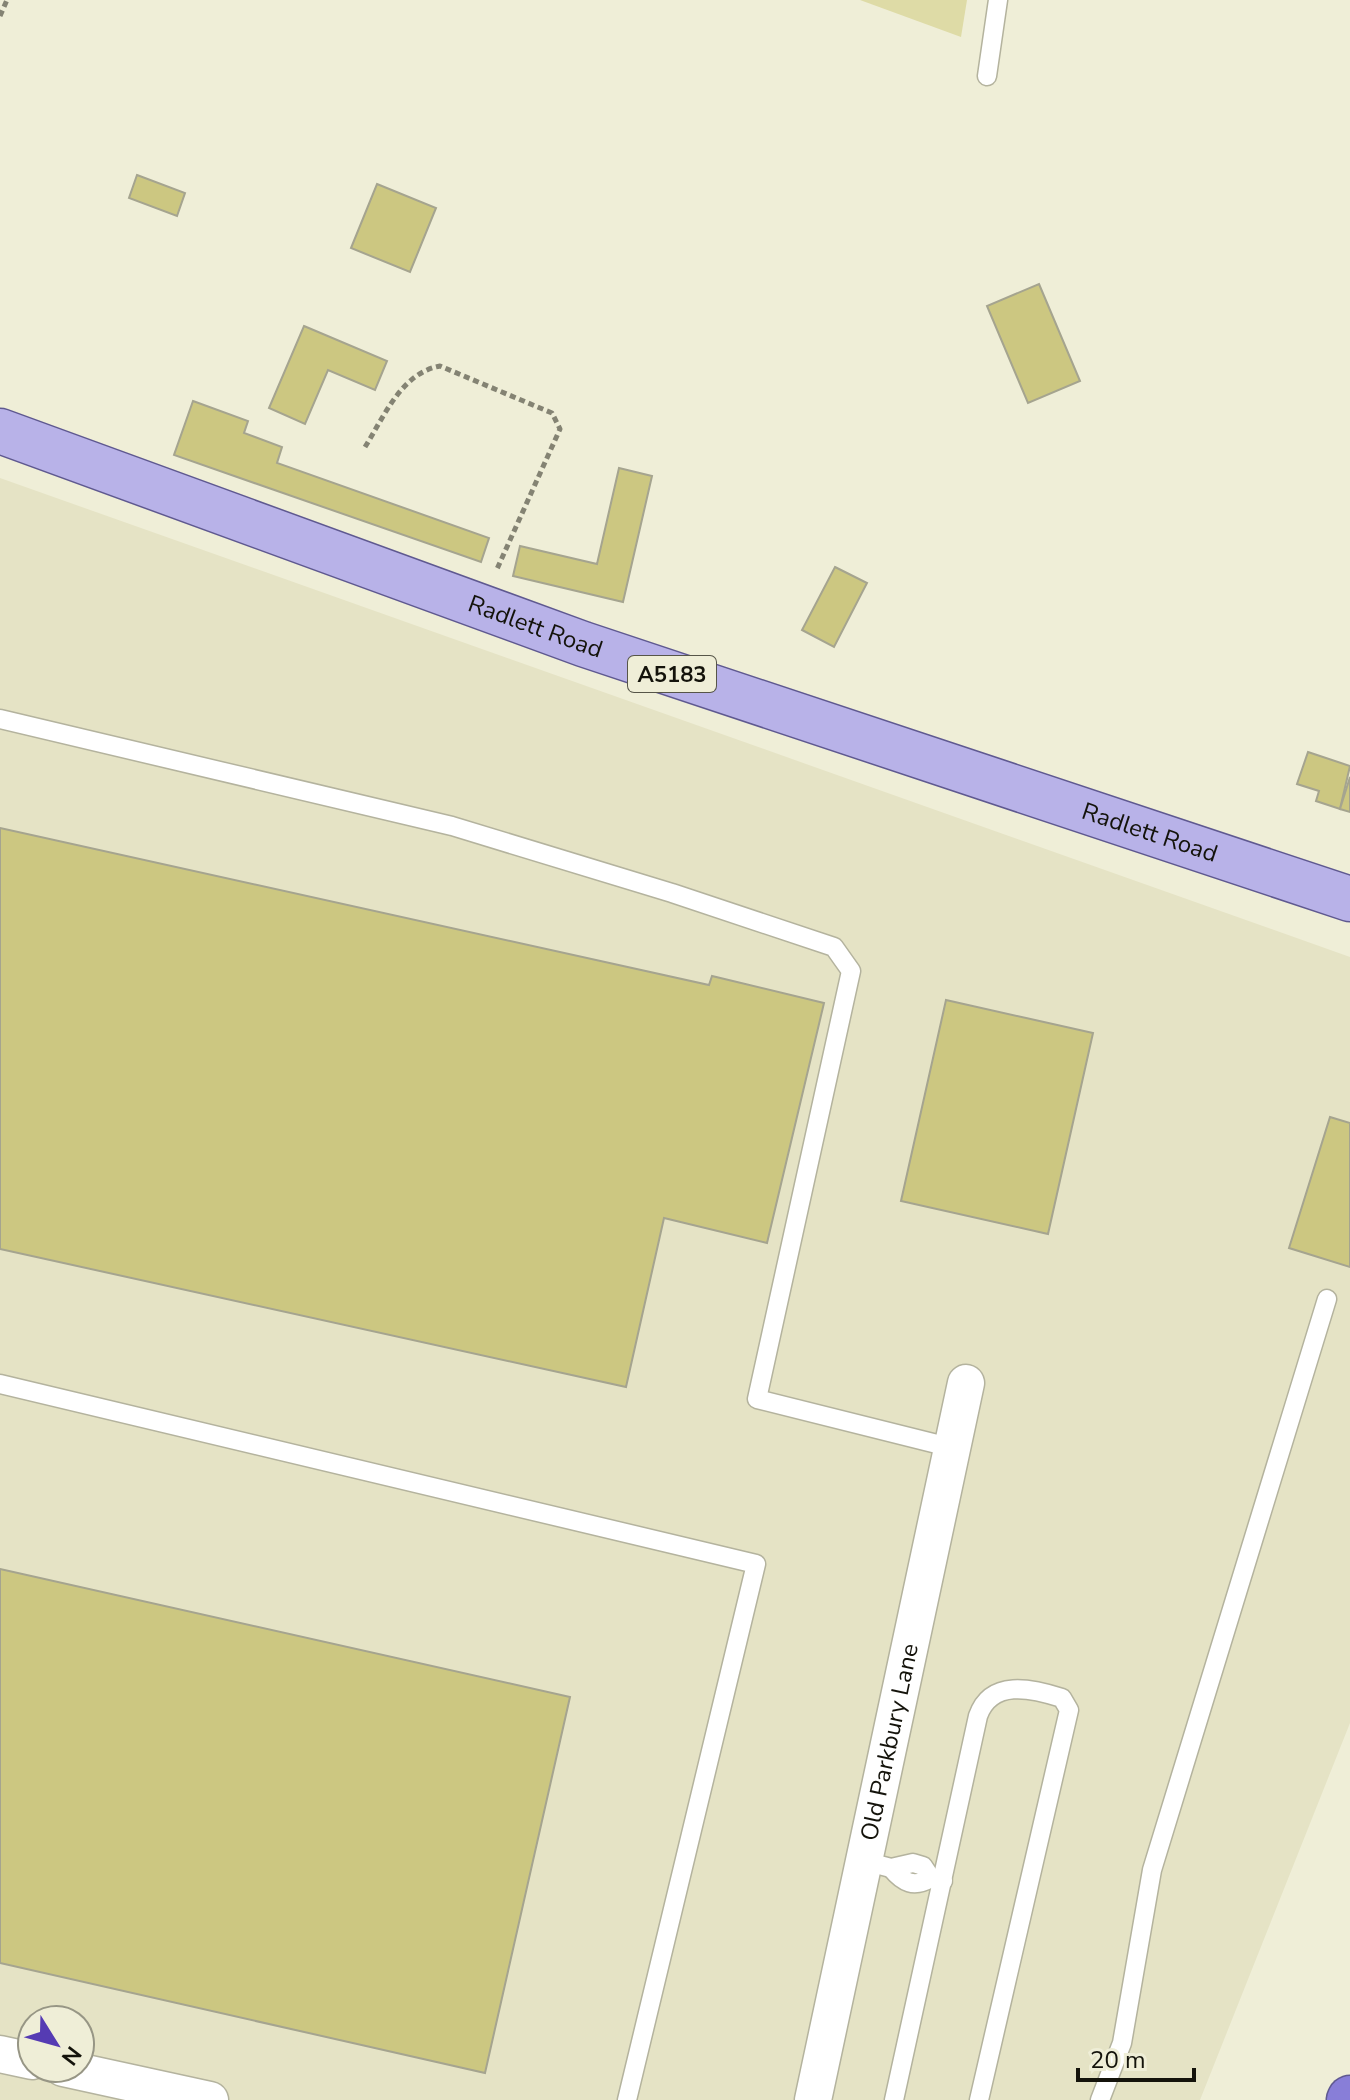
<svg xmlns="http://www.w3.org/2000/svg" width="1350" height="2100" font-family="'Nunito Sans',sans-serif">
<rect width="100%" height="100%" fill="#efeed7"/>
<!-- built -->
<path fill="#e5e3c5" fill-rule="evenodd" d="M0,478L1350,957V1723L1200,2100H0ZM32,2020H80V2068H32Z"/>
<!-- green -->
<path fill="#dedba6" d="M860,0H967L961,37Z"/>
<!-- building -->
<g fill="#ccc781" stroke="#a5a48f" stroke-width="2">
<path d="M137,175L185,193L177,216L129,198Z"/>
<path d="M377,184L436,208L410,272L351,248Z"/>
<path d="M1039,284L1080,381L1028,403L987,306Z"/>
<path d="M304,326L387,361L375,390L328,370L305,424L269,408Z"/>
<path d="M193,401L248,421L244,433L282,447L277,463L489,538L481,562L174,455Z"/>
<path d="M619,468L652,476L623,602L513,576L520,546L597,564Z"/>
<path d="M835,567L867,583L834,647L802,630Z"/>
<path d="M1308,752L1350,766L1340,809L1316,801L1319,791L1297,784Z"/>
<path d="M1350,777V812L1340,809Z"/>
<path d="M0,828L709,985L712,976L824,1003L767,1243L664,1218L626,1387L0,1249Z"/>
<path d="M946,1000L1093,1033L1048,1234L901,1201Z"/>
<path d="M1330,1117L1350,1123V1267L1289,1248Z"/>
<path d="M0,1569L570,1697L485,2073L0,1963Z"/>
</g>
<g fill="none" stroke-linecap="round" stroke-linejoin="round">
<defs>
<g id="lane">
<path d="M987,76L998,0"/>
<path d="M0,719L452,826L672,893L834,947L851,971L757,1399L953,1448"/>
<path d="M0,1384L756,1564L627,2100"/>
<path d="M864,1861L891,1868L913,1863L923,1866L931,1878L943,1881"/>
<path d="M891,1868C903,1883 914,1888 931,1878"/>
<path d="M894,2100L978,1716C991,1679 1031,1688 1062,1698L1069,1710L979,2100"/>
<path d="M1100,2100L1122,2043L1152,1870L1327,1299"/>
</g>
<g id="street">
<path d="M0,2054L32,2061"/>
<path d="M63,2068L210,2100"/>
<path id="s1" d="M813,2100L966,1383"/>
</g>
<g id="primary">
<path id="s2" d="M0,431L583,644L1350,899"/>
</g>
<path id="highway" d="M1349,2100L1350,2098"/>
</defs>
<!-- lane casing -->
<use href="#lane" stroke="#b4b39e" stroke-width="21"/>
<!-- street casing -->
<use href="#street" stroke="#b4b39e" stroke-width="39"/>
<!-- primary casing -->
<use href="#primary" stroke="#5f5990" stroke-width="47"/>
<!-- highway casing -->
<use href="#highway" stroke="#5f5990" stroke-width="47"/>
<!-- path -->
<g stroke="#848373" stroke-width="5" stroke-dasharray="6 4" stroke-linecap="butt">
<path d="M0,16L7,0"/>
<path d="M365,447C384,417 401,373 440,366L552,413L560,429L497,569"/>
</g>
<!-- lane -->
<use href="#lane" stroke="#fff" stroke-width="18"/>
<!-- street -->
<use href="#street" stroke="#fff" stroke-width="36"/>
<!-- primary -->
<use href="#primary" stroke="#b8b2e8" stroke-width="44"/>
<!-- highway -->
<use href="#highway" stroke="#887ed8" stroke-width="44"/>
</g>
<g text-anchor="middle" stroke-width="7" stroke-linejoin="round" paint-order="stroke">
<!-- shield labels -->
<rect fill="#efeed7" stroke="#565548" stroke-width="2" x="628" y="656" width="88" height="36" rx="6"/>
<g font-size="22" font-weight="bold" fill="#14130b">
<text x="672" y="682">A5183</text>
</g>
<!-- street labels -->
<g font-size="24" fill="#14130b" stroke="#efeed7">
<text dy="8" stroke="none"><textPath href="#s2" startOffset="570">Radlett Road</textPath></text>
<text dy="8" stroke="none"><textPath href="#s2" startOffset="1218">Radlett Road</textPath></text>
<text dy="8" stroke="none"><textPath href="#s1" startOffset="366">Old Parkbury Lane</textPath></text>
</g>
</g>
<!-- north arrow -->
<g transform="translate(56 2044) rotate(127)"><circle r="38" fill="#efeed7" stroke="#979685" stroke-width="2"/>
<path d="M0-6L14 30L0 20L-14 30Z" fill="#553bb3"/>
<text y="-12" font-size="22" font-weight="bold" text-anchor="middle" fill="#14130b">N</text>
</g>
<!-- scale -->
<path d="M1078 2068v12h116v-12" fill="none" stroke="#14130b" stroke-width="4"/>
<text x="1090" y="2068" font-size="24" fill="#14130b" stroke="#efeed7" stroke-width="6" paint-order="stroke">20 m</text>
</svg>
